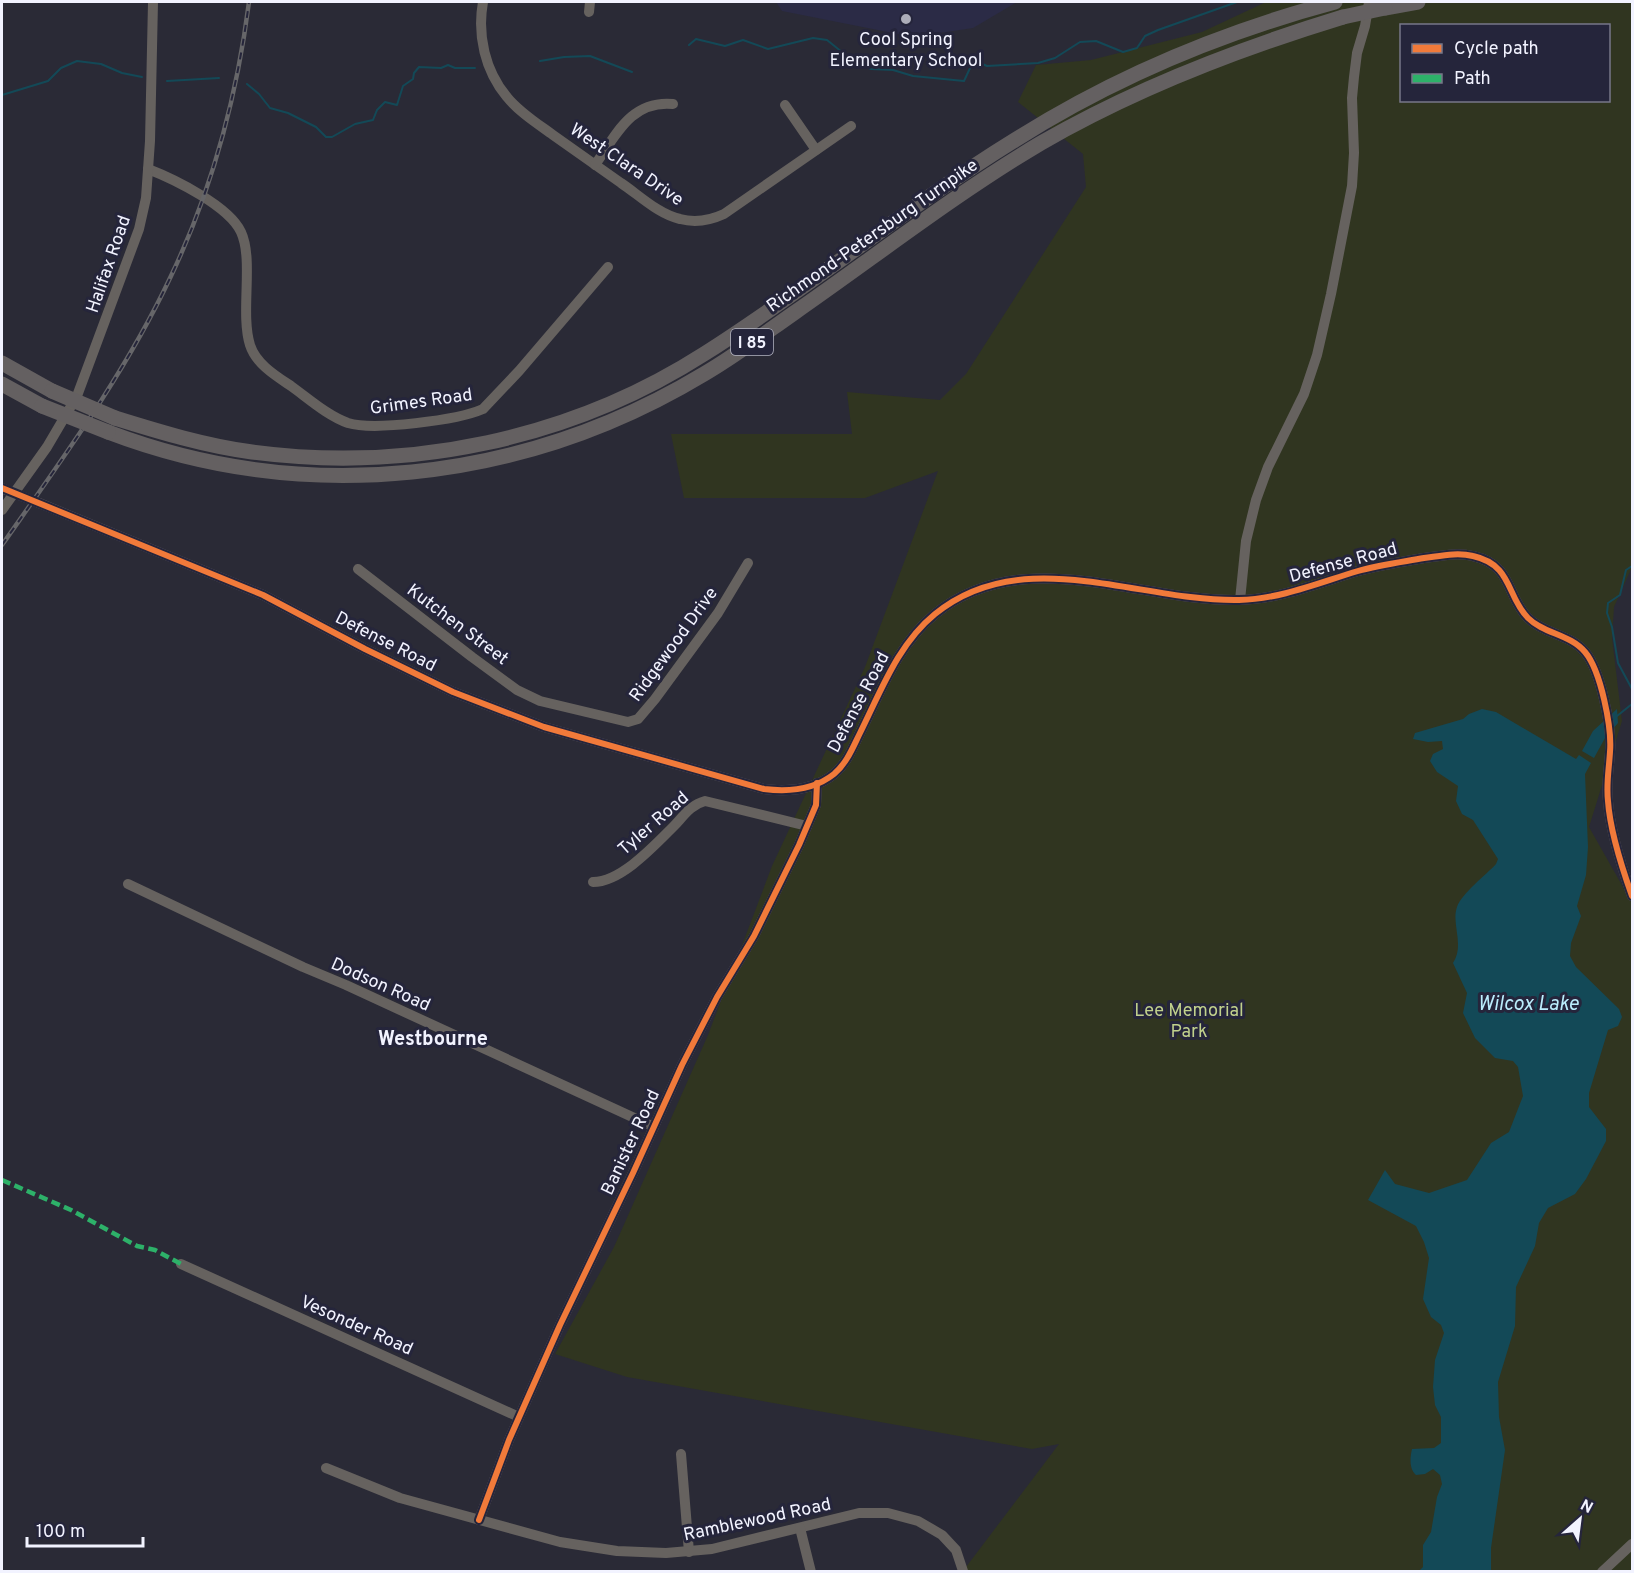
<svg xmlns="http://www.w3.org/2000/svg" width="1634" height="1573" font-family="Overpass,sans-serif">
<rect width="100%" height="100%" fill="#2a2a36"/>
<!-- built -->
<path fill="#2b2b46" d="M776,2H1017L973,28L913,37L782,11Z"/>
<!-- green -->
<path fill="#303520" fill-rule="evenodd" d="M1266,2H1632V567L1614,607L1612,638L1622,721L1589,827L1632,903V1571H963L1059,1444L1032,1449L627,1377L555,1354L614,1247L708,1035L772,866L865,667L938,471L865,498H684L671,434H852L847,392L940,400L966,374L1086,187L1083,154L1018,102L1036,65L1091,60L1202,32ZM1402,26H1608V100H1402Z"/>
<!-- water -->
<g fill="#134957">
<path d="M1482,709L1496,712L1576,759L1579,755L1591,763L1585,774L1588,847L1586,875L1577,906L1581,916L1571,943L1570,956L1576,967L1619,1009L1622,1017L1618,1026L1608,1030L1589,1093V1107L1606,1129V1141L1586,1179L1575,1194L1548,1208L1539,1223L1535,1246L1516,1287L1515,1326L1498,1382L1499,1417L1505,1450L1491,1548V1571H1419L1423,1567V1545L1431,1532L1437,1497L1442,1484L1440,1475L1433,1469L1425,1474L1416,1475C1409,1469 1410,1458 1412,1449L1434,1448L1441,1443V1417L1435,1405L1433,1387L1435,1360L1444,1333L1441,1325L1431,1317L1423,1299L1429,1258L1424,1242L1416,1226L1368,1200L1385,1170L1395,1184L1429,1193L1467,1180L1491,1143L1509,1132L1523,1096L1518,1067L1513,1061L1495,1058L1475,1038L1463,1013L1467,993L1453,963C1465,945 1451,924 1457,907C1462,893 1486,875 1496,864L1498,859L1473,820L1462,814L1456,801L1458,786L1437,772L1430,761L1433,754L1443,749L1442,741L1428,742L1413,739L1415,733L1463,719L1469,714Z"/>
<path d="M1617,709L1618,723L1605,738L1594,758L1582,751L1593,731Z"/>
</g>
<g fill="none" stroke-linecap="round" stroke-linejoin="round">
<!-- stream -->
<g stroke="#134957" stroke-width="2">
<path d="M689,45L696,39L725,46L743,40L768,49L813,38L827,40L853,61L871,69L893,70L913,76L964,81L971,66L976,61L987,66L1038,63L1055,58L1080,42L1096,41L1123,52L1137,48L1145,36L1158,30L1237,2"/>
<path d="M540,61L564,57L590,56L632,72"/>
<path d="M167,81L219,78"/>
<path d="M247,84L259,94L270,108L288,113L316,127L326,137H332L355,124L373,120L377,110L385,102L397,105L403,86L413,79L414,73L419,67L441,68L448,65L455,68H475"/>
<path d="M2,95L48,81L61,68L77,61L101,64L122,73L142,77"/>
<path d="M1632,566L1626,570L1620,595L1608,603L1607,613L1612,627L1618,663L1632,689"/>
<path d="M1617,716L1632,704"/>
</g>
<!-- minor-tunnel -->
<path stroke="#484854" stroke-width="10" stroke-dasharray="10 5" stroke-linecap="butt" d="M6,490L39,503"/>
<!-- minor -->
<g stroke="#66625f" stroke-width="10">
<path d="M483,2C477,35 485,71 507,97C519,112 538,124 553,135C576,151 598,167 621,183C639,195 658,214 680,219C695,223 711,220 724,214L851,126"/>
<path d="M589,12L590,2"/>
<path d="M785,105L816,150"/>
<path d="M595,165C616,135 631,100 673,104"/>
<path d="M148,169C174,179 229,206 241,232C254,260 240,313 250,345C256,364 276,376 291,386C309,399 328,416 348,423C374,431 458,420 483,409L519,371L608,267"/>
<path d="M2,488L6,490"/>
<path d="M39,503L263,595L365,649L453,692L544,727L764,789C788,792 814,790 834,774C847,763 853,747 860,733C881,691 898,644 935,614C1023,542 1139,602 1239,600C1281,599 1318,583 1358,571C1379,565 1402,562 1424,558C1440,556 1457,552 1473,556C1513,565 1506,596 1528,618C1544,634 1570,634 1585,652C1601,671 1612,728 1610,752C1609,769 1606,784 1608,801C1610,831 1622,868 1632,896"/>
<path d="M2,510L47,447L77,396L139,229L146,198L150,141L153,2"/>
<path d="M358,569L472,657L517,690L540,701L628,722L638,719L655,699L718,613L748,563"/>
<path d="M1240,600L1246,541L1256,500L1268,467L1304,394L1317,355L1331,294L1352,186L1354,153L1352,98L1354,77L1357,53L1365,26L1369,2"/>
<path d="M593,882C621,882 654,846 673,827C683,817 690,805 705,801L807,826"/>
<path d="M128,884L303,967L346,985L654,1127"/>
<path d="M181,1264L519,1417"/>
<path d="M681,1454L689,1552"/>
<path d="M326,1468L400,1498L560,1542L617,1551L666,1553L712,1549L859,1513H888L918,1521L942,1535L956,1550L963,1571"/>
<path d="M479,1520L509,1440L560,1325L633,1173L682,1065L717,997L754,936L799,845L816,805L817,783"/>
<path d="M800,1528L811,1572"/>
<path d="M1602,1572L1632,1544"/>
</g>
<!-- highway -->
<g stroke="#646061" stroke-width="15">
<path d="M1385,8L1418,2"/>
<path d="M2,363L52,391"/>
<path d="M2,384L42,406"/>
<path d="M115,418C160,432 206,446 252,452C409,473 571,439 704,354C810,287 908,206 1015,140C1113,78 1223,32 1335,2"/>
<path d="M108,432C305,507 523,483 704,374C735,356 764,334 794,313C876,256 955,194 1041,143C1136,88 1238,49 1343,17"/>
</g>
<defs>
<path id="rail" d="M2,545C63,458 126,372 171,276C212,190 237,95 249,2"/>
</defs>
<!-- rail casing -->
<use href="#rail" stroke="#666669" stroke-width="4.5"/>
<!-- rail -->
<use href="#rail" stroke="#25253b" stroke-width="2" stroke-dasharray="7" stroke-linecap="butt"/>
<!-- highway-bridge -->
<g stroke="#646061" stroke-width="15">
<path d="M1343,17L1385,8"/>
<path d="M52,391L115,418"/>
<path d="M42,406L108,432"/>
</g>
<!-- quiet -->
<path stroke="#2db169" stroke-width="4.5" stroke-dasharray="9 4.5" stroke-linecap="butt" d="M2,1180L71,1210L137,1246L155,1250L181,1264"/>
<defs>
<g id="cycleway">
<path d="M2,488L263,595L365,649L453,692L544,727L764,789C788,792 814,790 834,774C847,763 853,747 860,733C881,691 898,644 935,614C1023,542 1139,602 1239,600C1281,599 1318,583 1358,571C1379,565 1402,562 1424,558C1440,556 1457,552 1473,556C1513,565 1506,596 1528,618C1544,634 1570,634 1585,652C1601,671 1612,728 1610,752C1609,769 1606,784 1608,801C1610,831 1622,868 1632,896"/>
<path d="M479,1520L509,1440L560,1325L633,1173L682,1065L717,997L754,936L799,845L816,805L817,783"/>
</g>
</defs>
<!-- cycleway casing -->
<use href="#cycleway" stroke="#25253b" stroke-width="10"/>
<!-- cycleway -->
<use href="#cycleway" stroke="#f17a3a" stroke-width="6"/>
</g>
<!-- markers -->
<circle fill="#acadb9" stroke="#25253b" stroke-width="2" cx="906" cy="19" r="6"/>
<g text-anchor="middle" stroke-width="6" stroke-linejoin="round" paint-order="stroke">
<!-- shield labels -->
<rect fill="#25253b" stroke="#b4b5c4" stroke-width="1.5" x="731" y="329" width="42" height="26" rx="4.5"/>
<g font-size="16" font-weight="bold" fill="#f2f3ff">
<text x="752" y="348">I 85</text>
</g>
<!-- poi labels -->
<g font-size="18" fill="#f2f3ff" stroke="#25253b">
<text x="906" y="45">Cool Spring<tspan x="906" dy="21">Elementary School</tspan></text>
</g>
<!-- street labels -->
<g font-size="18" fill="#f2f3ff" stroke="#25253b">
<text transform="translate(627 164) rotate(34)" y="6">West Clara Drive</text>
<text transform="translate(872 235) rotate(-35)" y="6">Richmond-Petersburg Turnpike</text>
<text transform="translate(108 264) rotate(-71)" y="6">Halifax Road</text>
<text transform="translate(421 401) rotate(-8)" y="6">Grimes Road</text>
<text transform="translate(1343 562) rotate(-15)" y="6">Defense Road</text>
<text transform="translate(458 624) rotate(37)" y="6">Kutchen Street</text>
<text transform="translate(386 641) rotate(27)" y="6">Defense Road</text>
<text transform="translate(673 644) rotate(-54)" y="6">Ridgewood Drive</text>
<text transform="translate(858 702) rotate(-62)" y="6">Defense Road</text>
<text transform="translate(653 823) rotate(-41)" y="6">Tyler Road</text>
<text transform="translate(381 984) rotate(24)" y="6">Dodson Road</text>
<text transform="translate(630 1142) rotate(-65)" y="6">Banister Road</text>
<text transform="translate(357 1325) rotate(24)" y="6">Vesonder Road</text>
<text transform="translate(757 1519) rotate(-12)" y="6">Ramblewood Road</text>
</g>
<!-- park labels -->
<g font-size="18" fill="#c1d18c" stroke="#25253b">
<text x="1189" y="1016">Lee Memorial<tspan x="1189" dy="21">Park</tspan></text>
</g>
<!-- water labels -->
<g font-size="20" font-style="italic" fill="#bbedfc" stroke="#25253b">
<text x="1528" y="1010">Wilcox Lake</text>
</g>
<!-- neighbourhood labels -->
<g font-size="20" font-weight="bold" fill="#f2f3ff" stroke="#25253b">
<text x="433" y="1045">Westbourne</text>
</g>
</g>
<!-- border -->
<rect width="1634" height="1573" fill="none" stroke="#f2f3ff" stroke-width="6"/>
<!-- legend -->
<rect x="1400" y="24" width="210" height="78" fill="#25253b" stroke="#777789" stroke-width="1.5"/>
<rect x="1412" y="44" width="30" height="9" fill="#f17a3a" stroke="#777789" stroke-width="1.5"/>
<text x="1454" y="54" font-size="18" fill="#f2f3ff">Cycle path</text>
<rect x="1412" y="74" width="30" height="9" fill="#2db169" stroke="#777789" stroke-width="1.5"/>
<text x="1454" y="84" font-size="18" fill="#f2f3ff">Path</text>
<!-- north arrow -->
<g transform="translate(1580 1519) rotate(28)" stroke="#25253b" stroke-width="4.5" paint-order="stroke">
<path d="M0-4.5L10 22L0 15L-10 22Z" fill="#f2f3ff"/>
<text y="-9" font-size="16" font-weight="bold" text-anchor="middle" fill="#f2f3ff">N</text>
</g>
<!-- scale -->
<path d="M27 1537v9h116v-9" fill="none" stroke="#f2f3ff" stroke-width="3"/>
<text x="36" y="1537" font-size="18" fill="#f2f3ff" stroke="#25253b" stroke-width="4.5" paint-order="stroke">100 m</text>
</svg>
